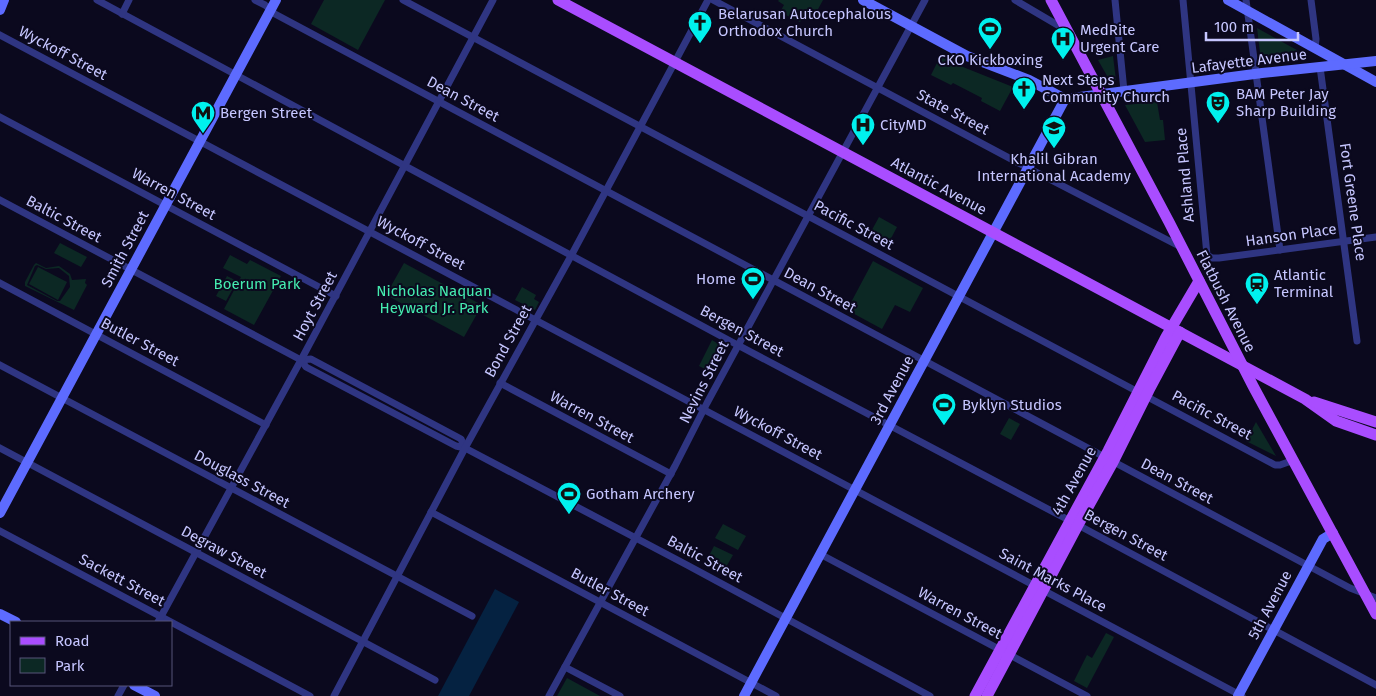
<svg xmlns="http://www.w3.org/2000/svg" width="1376" height="696" font-family="'Fira Sans',sans-serif">
<rect width="100%" height="100%" fill="#0b091e"/>
<!-- green -->
<g fill="#0c2824" fill-rule="evenodd">
<path d="M324,0H385L358,50L311,24Z"/>
<path d="M779,0H823L817,11L810,8L800,22L780,12L784,5L778,1Z"/>
<path d="M1257,28L1306,55L1261,61Z"/>
<path d="M941,55L963,67L1013,87L1000,111L981,101L982,98L953,83L951,85L931,75Z"/>
<path d="M1113,56L1116,80L1110,81L1098,60Z"/>
<path d="M1157,102L1160,120H1163L1165,140L1145,142L1125,105Z"/>
<path d="M879,217L897,227L886,248L867,239Z"/>
<path d="M60,243L87,257L81,267L54,253Z"/>
<path d="M230,255L247,264L250,260L281,276L254,325L224,309L241,277L223,268Z"/>
<path d="M873,261L923,288L910,312L895,305L882,329L847,310Z"/>
<path d="M36,263L46,268L59,266L70,274L72,280L86,279L85,283L87,285L74,310L25,286V282L34,265ZM37,265L46,269L59,268L69,276L70,287L60,301H57L27,285L35,266Z"/>
<path d="M404,263L482,305L464,337L386,295Z"/>
<path d="M38,267L67,282L58,300L29,284Z"/>
<path d="M227,276L237,281L226,301L216,296Z"/>
<path d="M522,287L536,295L534,299L539,302L535,310L515,300Z"/>
<path d="M712,340L720,345L707,370L699,366Z"/>
<path d="M1009,418L1020,424L1011,440L1000,434Z"/>
<path d="M1256,422L1276,456L1246,441Z"/>
<path d="M723,524L746,536L738,550L715,538Z"/>
<path d="M714,546L733,555L726,567L708,558Z"/>
<path d="M1106,633L1114,637L1087,688L1074,681L1087,655L1092,658Z"/>
<path d="M567,678L600,696H557Z"/>
</g>
<!-- water -->
<path fill="#052241" d="M495,589L519,602L469,696H438Z"/>
<g fill="none" stroke-linecap="round" stroke-linejoin="round">
<!-- street -->
<g stroke="#2f3582" stroke-width="7">
<path d="M97,0L732,342L1078,525L1376,685"/>
<path d="M255,0L265,5L275,14L1350,588L1376,598"/>
<path d="M403,0L1275,465H1280L1294,460"/>
<path d="M713,0L1028,168L1181,247"/>
<path d="M1015,0L1066,30"/>
<path d="M1115,0L1124,91"/>
<path d="M1183,0L1207,255L1212,258H1219L1376,237"/>
<path d="M1246,0L1280,250"/>
<path d="M1311,0L1316,39L1315,48"/>
<path d="M122,14L129,0"/>
<path d="M0,35L1242,696"/>
<path d="M1320,67L1357,341"/>
<path d="M0,117L336,296"/>
<path d="M0,200L301,360L306,367L456,446L465,448L687,565L930,696"/>
<path d="M0,283L266,425"/>
<path d="M301,360L311,359L461,439L465,448"/>
<path d="M0,365L472,616"/>
<path d="M500,383L671,474"/>
<path d="M0,448L435,680"/>
<path d="M431,512L776,696"/>
<path d="M0,531L310,696"/>
<path d="M820,554L1087,696"/>
<path d="M158,622L301,360L493,0"/>
<path d="M565,667L620,696"/>
<path d="M118,696L124,685"/>
<path d="M334,696L465,448L571,256L708,0"/>
<path d="M549,696L675,466L707,403L925,0"/>
</g>
<!-- secondary -->
<g stroke="#5d6bff" stroke-width="10">
<path d="M863,0L967,56L1029,80L1065,99"/>
<path d="M1228,0L1376,82"/>
<path d="M0,10L4,0"/>
<path d="M1065,99L1262,73L1376,61"/>
<path d="M0,513L276,0"/>
<path d="M0,614L16,622"/>
<path d="M134,685L155,696"/>
<path d="M744,696L1065,99"/>
<path d="M1238,696L1323,539L1333,533"/>
</g>
<!-- primary -->
<g stroke="#a94dff" stroke-width="11">
<path d="M558,0L1305,399L1336,421L1376,435"/>
<path d="M1051,0L1169,222L1253,386L1376,614"/>
<path d="M1314,402L1376,422"/>
<path d="M975,696L1108,451L1166,337L1199,281"/>
<path d="M987,696L1078,525L1113,462L1149,390L1180,332"/>
</g>
</g>
<!-- icons -->
<defs>
<symbol id="church-pin" viewBox="-11 -11 22 30"><path d="M0 17L-7.5 6A9.5 9.5 0 1 1 7.5 6Z" fill="#00f1ee" stroke="#0b091e"/><path d="M-1.2-6h2.4v3.5h3.3v2.4h-3.3V6h-2.4V-.1h-3.3v-2.4h3.3Z" fill="#111"/></symbol>
<symbol id="stadium-pin" viewBox="-11 -11 22 30"><path d="M0 17L-7.5 6A9.5 9.5 0 1 1 7.5 6Z" fill="#00f1ee" stroke="#0b091e"/><path d="M0-5a6.5 5 0 1 0 0 10a6.5 5 0 1 0 0-10ZM-3.5-1.8h7v3.6h-7Z" fill="#111"/></symbol>
<symbol id="hospital-pin" viewBox="-11 -11 22 30"><path d="M0 17L-7.5 6A9.5 9.5 0 1 1 7.5 6Z" fill="#00f1ee" stroke="#0b091e"/><path d="M-5-5h3v3.5h4V-5h3V5h-3V1.5h-4V5h-3Z" fill="#111"/></symbol>
<symbol id="theatre-pin" viewBox="-11 -11 22 30"><path d="M0 17L-7.5 6A9.5 9.5 0 1 1 7.5 6Z" fill="#00f1ee" stroke="#0b091e"/><path d="M-5-5.5Q0-4 5-5.5V0Q5 5 0 6Q-5 5-5 0ZM-3.3-2.5H-1v1.5H-3.3ZM1-2.5H3.3v1.5H1ZM-2.8 1Q0 5.5 2.8 1Z" fill="#111"/></symbol>
<symbol id="metro-pin" viewBox="-11 -11 22 30"><path d="M0 17L-7.5 6A9.5 9.5 0 1 1 7.5 6Z" fill="#00f1ee" stroke="#0b091e"/><path d="M-5.5 5V-5H-3L0 0L3-5H5.5V5H3V-.5L0 4L-3-.5V5Z" fill="#111"/></symbol>
<symbol id="school-pin" viewBox="-11 -11 22 30"><path d="M0 17L-7.5 6A9.5 9.5 0 1 1 7.5 6Z" fill="#00f1ee" stroke="#0b091e"/><path d="M0-5L7-2L0 1L-7-2ZM-4 1L0 2.5L4 1V4Q0 6-4 4Z" fill="#111"/></symbol>
<symbol id="station-pin" viewBox="-11 -11 22 30"><path d="M0 17L-7.5 6A9.5 9.5 0 1 1 7.5 6Z" fill="#00f1ee" stroke="#0b091e"/><path d="M-3-6H3Q5-6 5-4V2Q5 4 3 4L4.5 6H3L1.5 4h-3L-3 6H-4.5L-3 4Q-5 4-5 2V-4Q-5-6-3-6ZM-3.5-4v3h7v-3ZM-3.5 1v1.5H-2V1ZM2 1v1.5H3.5V1Z" fill="#111"/></symbol>
</defs>
<g fill-rule="evenodd">
<use href="#church-pin" x="686" y="9" width="28" height="38"/>
<use href="#stadium-pin" x="976" y="15" width="28" height="38"/>
<use href="#hospital-pin" x="1049" y="25" width="28" height="38"/>
<use href="#church-pin" x="1010" y="75" width="28" height="38"/>
<use href="#theatre-pin" x="1204" y="89" width="28" height="38"/>
<use href="#metro-pin" x="189" y="99" width="28" height="38"/>
<use href="#hospital-pin" x="849" y="111" width="28" height="38"/>
<use href="#school-pin" x="1040" y="114" width="28" height="38"/>
<use href="#stadium-pin" x="739" y="265" width="28" height="38"/>
<use href="#station-pin" x="1243" y="270" width="28" height="38"/>
<use href="#stadium-pin" x="930" y="391" width="28" height="38"/>
<use href="#stadium-pin" x="555" y="480" width="28" height="38"/>
</g>
<g text-anchor="middle" stroke-width="4" stroke-linejoin="round" paint-order="stroke">
<!-- poi labels -->
<g font-size="15" fill="#c6c6ff" stroke="#0b091e" text-anchor="start">
<text x="718" y="19">Belarusan Autocephalous<tspan x="718" dy="17">Orthodox Church</tspan></text>
<text x="1080" y="35">MedRite<tspan x="1080" dy="17">Urgent Care</tspan></text>
<text x="990" y="65" text-anchor="middle">CKO Kickboxing</text>
<text x="1042" y="85">Next Steps<tspan x="1042" dy="17">Community Church</tspan></text>
<text x="1236" y="99">BAM Peter Jay<tspan x="1236" dy="17">Sharp Building</tspan></text>
<text x="220" y="118">Bergen Street</text>
<text x="880" y="130">CityMD</text>
<text x="1054" y="164" text-anchor="middle">Khalil Gibran<tspan x="1054" dy="17">International Academy</tspan></text>
<text x="1274" y="280">Atlantic<tspan x="1274" dy="17">Terminal</tspan></text>
<text x="736" y="284" text-anchor="end">Home</text>
<text x="962" y="410">Byklyn Studios</text>
<text x="586" y="499">Gotham Archery</text>
</g>
<!-- street labels -->
<g font-size="15" fill="#c6c6ff" stroke="#0b091e">
<text transform="translate(63 53) rotate(28)" y="5">Wyckoff Street</text>
<text transform="translate(1249 61) rotate(-7)" y="5">Lafayette Avenue</text>
<text transform="translate(463 99) rotate(28)" y="5">Dean Street</text>
<text transform="translate(953 112) rotate(28)" y="5">State Street</text>
<text transform="translate(1185 175) rotate(-95)" y="5">Ashland Place</text>
<text transform="translate(939 186) rotate(28)" y="5">Atlantic Avenue</text>
<text transform="translate(174 194) rotate(28)" y="5">Warren Street</text>
<text transform="translate(1353 202) rotate(82)" y="5">Fort Greene Place</text>
<text transform="translate(64 219) rotate(28)" y="5">Baltic Street</text>
<text transform="translate(854 225) rotate(28)" y="5">Pacific Street</text>
<text transform="translate(1291 235) rotate(-8)" y="5">Hanson Place</text>
<text transform="translate(421 243) rotate(28)" y="5">Wyckoff Street</text>
<text transform="translate(125 249) rotate(-62)" y="5">Smith Street</text>
<text transform="translate(820 290) rotate(28)" y="5">Dean Street</text>
<text transform="translate(1226 301) rotate(63)" y="5">Flatbush Avenue</text>
<text transform="translate(315 306) rotate(-62)" y="5">Hoyt Street</text>
<text transform="translate(742 331) rotate(28)" y="5">Bergen Street</text>
<text transform="translate(508 341) rotate(-61)" y="5">Bond Street</text>
<text transform="translate(140 342) rotate(28)" y="5">Butler Street</text>
<text transform="translate(704 382) rotate(-63)" y="5">Nevins Street</text>
<text transform="translate(892 390) rotate(-62)" y="5">3rd Avenue</text>
<text transform="translate(1212 415) rotate(28)" y="5">Pacific Street</text>
<text transform="translate(592 417) rotate(28)" y="5">Warren Street</text>
<text transform="translate(778 433) rotate(28)" y="5">Wyckoff Street</text>
<text transform="translate(242 479) rotate(28)" y="5">Douglass Street</text>
<text transform="translate(1074 481) rotate(-61)" y="5">4th Avenue</text>
<text transform="translate(1177 481) rotate(28)" y="5">Dean Street</text>
<text transform="translate(1126 535) rotate(28)" y="5">Bergen Street</text>
<text transform="translate(224 552) rotate(28)" y="5">Degraw Street</text>
<text transform="translate(705 559) rotate(28)" y="5">Baltic Street</text>
<text transform="translate(122 580) rotate(28)" y="5">Sackett Street</text>
<text transform="translate(1053 580) rotate(28)" y="5">Saint Marks Place</text>
<text transform="translate(610 592) rotate(28)" y="5">Butler Street</text>
<text transform="translate(1270 605) rotate(-62)" y="5">5th Avenue</text>
<text transform="translate(960 613) rotate(28)" y="5">Warren Street</text>
</g>
<!-- park labels -->
<g font-size="15" fill="#45ecb0" stroke="#0b091e">
<text x="257" y="289">Boerum Park</text>
<text x="434" y="296">Nicholas Naquan<tspan x="434" dy="17">Heyward Jr. Park</tspan></text>
</g>
</g>
<!-- legend -->
<rect x="10" y="621" width="162" height="65" fill="#0b091e" stroke="#565578"/>
<rect x="20" y="637" width="25" height="8" fill="#a94dff" stroke="#565578"/>
<text x="55" y="646" font-size="15" fill="#c6c6ff">Road</text>
<rect x="20" y="658" width="25" height="15" fill="#0c2824" stroke="#565578"/>
<text x="55" y="671" font-size="15" fill="#c6c6ff">Park</text>
<!-- scale -->
<path d="M1206 32v8h92v-8" fill="none" stroke="#c6c6ff" stroke-width="2.5"/>
<text x="1214" y="32" font-size="15" fill="#c6c6ff" stroke="#0b091e" stroke-width="4" paint-order="stroke">100 m</text>
</svg>
